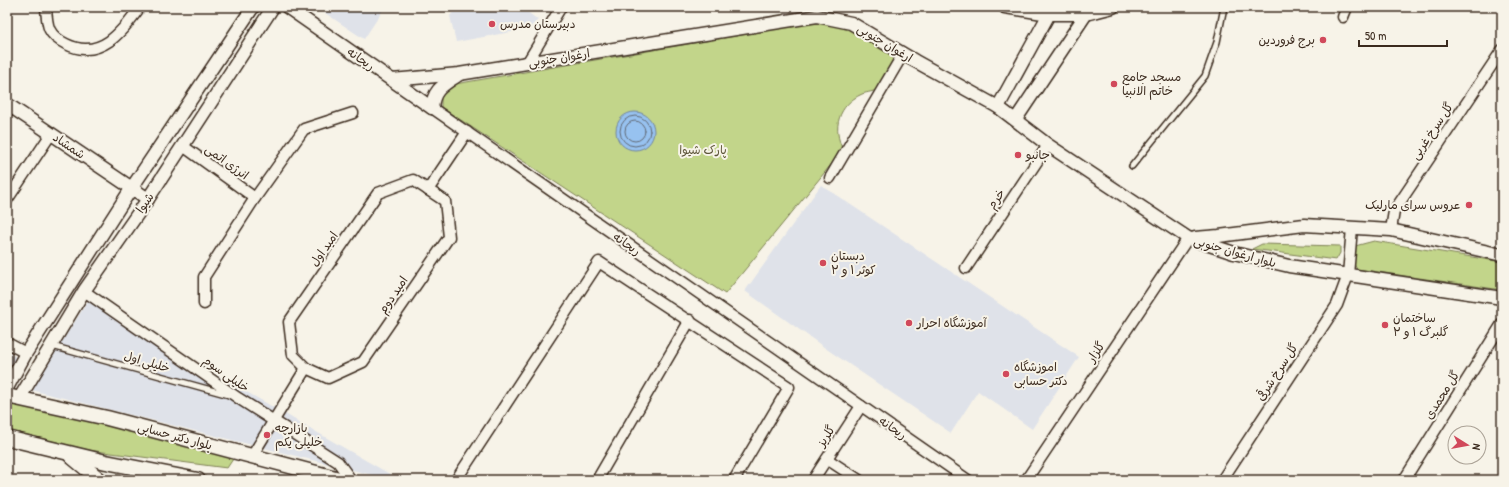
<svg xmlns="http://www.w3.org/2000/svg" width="1509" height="487" font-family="'Patrick Hand','Playpen Sans Arabic',sans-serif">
<rect width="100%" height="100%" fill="#f7f3e8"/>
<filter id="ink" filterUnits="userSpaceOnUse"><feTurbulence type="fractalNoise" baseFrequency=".025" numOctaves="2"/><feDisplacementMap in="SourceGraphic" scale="8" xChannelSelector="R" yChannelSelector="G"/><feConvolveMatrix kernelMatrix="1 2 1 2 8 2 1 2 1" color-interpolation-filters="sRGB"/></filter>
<g filter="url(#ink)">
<!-- built -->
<g fill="#dfe2e9">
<path d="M316,7H385L364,39Z"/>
<path d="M457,7H521L538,20L528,29L456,42L450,16Z"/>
<path d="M821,185L1079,357L1032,429L978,391L951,433L828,350L745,291Z"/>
<path d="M88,301L400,480H392L31,390Z"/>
<path d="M7,352L19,359L7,381Z"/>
</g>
<!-- green -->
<g fill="#c2d58a" stroke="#7e8054">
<path d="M811,23L843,26L900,61C893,69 887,81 879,88C875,92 867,92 862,94C838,105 832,128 843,150L725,294L441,107V94L455,84Z"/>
<path d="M1374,241L1502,262V290L1357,269L1353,263L1355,246Z"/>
<path d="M1262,244L1340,246V253L1336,260L1252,249Z"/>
<path d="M7,402L235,456L227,468L88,450L7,430Z"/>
</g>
<!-- water -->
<circle fill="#97c2f0" stroke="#72859c" cx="635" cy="131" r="19"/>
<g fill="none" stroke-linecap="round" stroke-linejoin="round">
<!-- shore -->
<g stroke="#606772" stroke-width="1">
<circle cx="635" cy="131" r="15"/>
<circle cx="635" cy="131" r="10"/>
</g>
<defs>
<g id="service">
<path d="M1132,166L1205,76L1217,42L1224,7"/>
<path d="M52,346L229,395"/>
</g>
<g id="minor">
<path d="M46,7C47,27 48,35 66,44C100,61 122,32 140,7"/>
<path d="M1343,17L1347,7"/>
<path d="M527,63L561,7"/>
<path d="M432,108L968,480"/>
<path d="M183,146L255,198"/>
<path d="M830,178L903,54"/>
<path d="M413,180L445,201L449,237L363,362L328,378L306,368L293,355L289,322L378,193Z"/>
<path d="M428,190L467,132"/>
<path d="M7,200L51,134"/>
<path d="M1391,230L1394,211L1502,50"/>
<path d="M966,268L1048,145"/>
<path d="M84,291L238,398L338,462L351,480"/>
<path d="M204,304V277L255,198L304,129L353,113"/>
<path d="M7,343L26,353"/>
<path d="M252,456L306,368"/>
<path d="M827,459L859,480"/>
<path d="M456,480L599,262L789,387L734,480"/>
<path d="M597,480L690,320"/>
<path d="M813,480L861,406"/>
<path d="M1026,480L1188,238"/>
<path d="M1222,480L1337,305L1348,275L1352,228"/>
<path d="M1404,480L1502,324"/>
</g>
<g id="tertiary">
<path d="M287,7L432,108"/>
<path d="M1005,7L1049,14H1086L1113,7"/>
<path d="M392,80L459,74L817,16L851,23L915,61L998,107L1048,145L1188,238L1234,253L1289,266L1502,298"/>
<path d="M7,104L148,199"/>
<path d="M998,107L1049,14"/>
<path d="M432,108C433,89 444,85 458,75"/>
<path d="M1016,119L1086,14"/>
<path d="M1195,238L1219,236L1304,225L1391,230L1502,255"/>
<path d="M7,388L26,353L131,189L253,7"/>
<path d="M19,399L84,291L148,199L273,7"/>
</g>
<g id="secondary">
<path d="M7,396L107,418L343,480"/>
<path d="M7,438L106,462L198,480"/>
<path d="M71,456L100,480"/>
</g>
</defs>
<!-- service casing -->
<use href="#service" stroke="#3b2a1e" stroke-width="8"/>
<!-- minor casing -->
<use href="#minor" stroke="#3b2a1e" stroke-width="13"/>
<!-- tertiary casing -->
<use href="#tertiary" stroke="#3b2a1e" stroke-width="15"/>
<!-- secondary casing -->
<use href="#secondary" stroke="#3b2a1e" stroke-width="17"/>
<!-- service -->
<use href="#service" stroke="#f7f3e8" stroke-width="5"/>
<!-- minor -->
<use href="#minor" stroke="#f7f3e8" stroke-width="10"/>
<!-- tertiary -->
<use href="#tertiary" stroke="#f7f3e8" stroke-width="12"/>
<!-- secondary -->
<use href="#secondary" stroke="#f7f3e8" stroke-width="14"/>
</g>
</g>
<!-- markers -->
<g fill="#d1495b" stroke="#f7f3e8" stroke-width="1.5">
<circle cx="492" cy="24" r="4"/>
<circle cx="1323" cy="40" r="4"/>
<circle cx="1114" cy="84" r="4"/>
<circle cx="1018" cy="155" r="4"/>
<circle cx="1469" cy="205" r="4"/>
<circle cx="823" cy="263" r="4"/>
<circle cx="909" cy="323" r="4"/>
<circle cx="1385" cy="325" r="4"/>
<circle cx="1006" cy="374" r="4"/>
<circle cx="267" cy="435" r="4"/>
</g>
<g text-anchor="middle" stroke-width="4" stroke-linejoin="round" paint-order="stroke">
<!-- poi labels -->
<g font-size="12" fill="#3b2a1e" stroke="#f7f3e8" text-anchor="start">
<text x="500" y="28">دبیرستان مدرس</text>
<text x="1315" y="44" text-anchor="end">برج فروردین</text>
<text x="1122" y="81">مسجد جامع<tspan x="1122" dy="14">خاتم الانبیا</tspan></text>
<text x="1026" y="159">جانبو</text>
<text x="1461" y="209" text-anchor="end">عروس سرای مارلیک</text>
<text x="831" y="260">دبستان<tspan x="831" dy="14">کوثر ۱ و ۲</tspan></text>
<text x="1393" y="322">ساختمان<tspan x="1393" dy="14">گلبرگ ۱ و ۲</tspan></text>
<text x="917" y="327">آموزشگاه احرار</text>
<text x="1014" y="371">اموزشگاه<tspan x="1014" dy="14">دکتر حسابی</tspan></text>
<text x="275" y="432">بازارچه<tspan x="275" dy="14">خلیلی یکم</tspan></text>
</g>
<!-- street labels -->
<g font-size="12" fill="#3b2a1e" stroke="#f7f3e8">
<text transform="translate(885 43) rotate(31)" y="4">ارغوان جنوبی</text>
<text transform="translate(559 58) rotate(-9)" y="4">ارغوان جنوبی</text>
<text transform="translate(361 59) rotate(35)" y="4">ریحانه</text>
<text transform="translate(1432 131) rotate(-56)" y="4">گل سرخ غربی</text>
<text transform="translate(69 146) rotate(34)" y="4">شمشاد</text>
<text transform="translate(227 162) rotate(36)" y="4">انرژی اتمی</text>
<text transform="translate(996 199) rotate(-56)" y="4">خرم</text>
<text transform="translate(145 203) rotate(-56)" y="4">شیوا</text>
<text transform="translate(627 244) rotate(35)" y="4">ریحانه</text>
<text transform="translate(324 249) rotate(-55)" y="4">امید اول</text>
<text transform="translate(1235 252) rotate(16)" y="4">بلوار ارغوان جنوبی</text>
<text transform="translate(393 295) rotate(-56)" y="4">امید دوم</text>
<text transform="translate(1096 352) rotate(-56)" y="4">گلزار</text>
<text transform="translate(147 362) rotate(16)" y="4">خلیلی اول</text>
<text transform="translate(1277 372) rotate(-57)" y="4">گل سرخ شرقی</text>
<text transform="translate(226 374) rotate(35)" y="4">خلیلی سوم</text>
<text transform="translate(1442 395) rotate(-58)" y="4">گل محمدی</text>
<text transform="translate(893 428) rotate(35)" y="4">ریحانه</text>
<text transform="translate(175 436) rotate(15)" y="4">بلوار دکتر حسابی</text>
<text transform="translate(826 436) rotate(-57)" y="4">گلریز</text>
</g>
<!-- park labels -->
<g font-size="12" fill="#5d5539" stroke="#f7f3e8">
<text x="703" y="154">پارک شیوا</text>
</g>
</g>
<!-- margin -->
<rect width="1509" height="487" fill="none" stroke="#f7f3e8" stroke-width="24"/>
<rect x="12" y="12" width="1485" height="463" fill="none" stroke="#3b2a1e" stroke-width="1.5" filter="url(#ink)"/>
<!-- north arrow -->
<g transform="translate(1467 445) rotate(101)"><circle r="19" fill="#f7f3e8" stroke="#aca397"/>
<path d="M0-3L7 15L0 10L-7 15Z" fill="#d1495b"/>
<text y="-6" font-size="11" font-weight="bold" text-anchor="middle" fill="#3b2a1e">N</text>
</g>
<!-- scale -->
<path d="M1359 40v6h88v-6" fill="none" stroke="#3b2a1e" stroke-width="2"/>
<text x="1365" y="40" font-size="12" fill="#3b2a1e" stroke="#f7f3e8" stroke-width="3" paint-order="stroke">50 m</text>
</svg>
